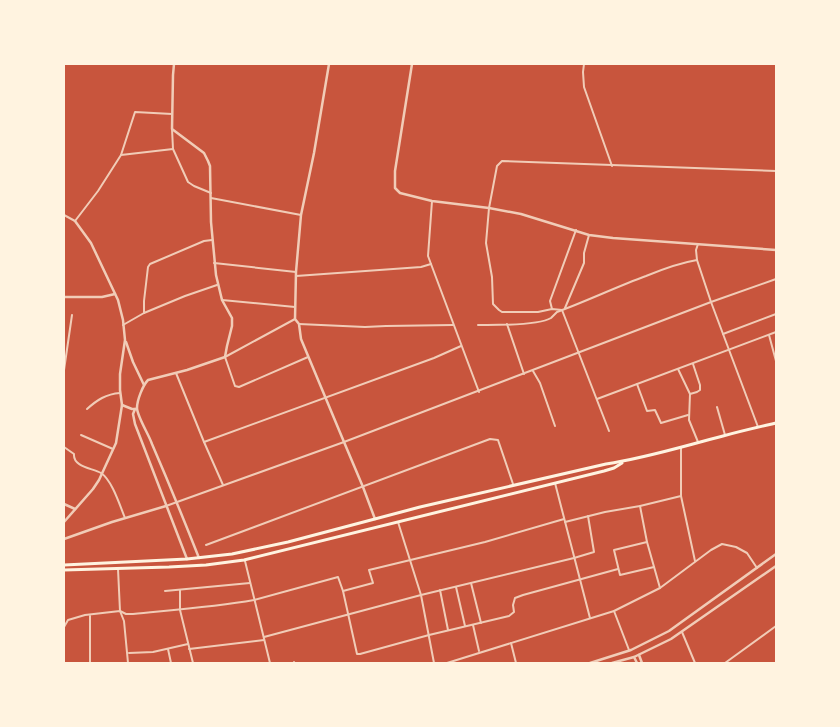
<svg xmlns="http://www.w3.org/2000/svg" width="840" height="727" font-family="'Roboto Condensed',sans-serif">
<rect width="100%" height="100%" fill="#c8553d"/>
<g fill="none" stroke-linecap="round" stroke-linejoin="round">
<!-- minor -->
<g stroke="#f1ccb7" stroke-width="2">
<path d="M584,64L583,72L584,87L612,166"/>
<path d="M172,129L173,149L188,182L194,186L211,193"/>
<path d="M121,155L173,149"/>
<path d="M211,198L301,215"/>
<path d="M432,201L428,256L479,392"/>
<path d="M64,215L75,221L98,191L121,155L135,112L172,114"/>
<path d="M698,244L696,250L697,260L711,302L758,427"/>
<path d="M214,263L296,272"/>
<path d="M296,276L421,267L431,264"/>
<path d="M222,300L295,307"/>
<path d="M565,308L584,263V253L589,235"/>
<path d="M552,309L550,301L576,230"/>
<path d="M144,313V301L148,267L150,264L204,241L212,240"/>
<path d="M295,319L225,357L235,386L239,387L308,357"/>
<path d="M299,324L365,327L386,326L453,325"/>
<path d="M507,324L524,374"/>
<path d="M123,325L144,313L185,296L217,285"/>
<path d="M478,325C495,325 538,326 551,318C553,316 555,314 557,312C587,301 616,287 646,276C663,269 679,263 697,260"/>
<path d="M723,334L776,314"/>
<path d="M769,335L776,361"/>
<path d="M678,369L690,394L689,420L698,442"/>
<path d="M64,370L72,315"/>
<path d="M533,371L540,383L555,426"/>
<path d="M176,373L204,442L223,485"/>
<path d="M637,384L647,411L655,410L661,423L688,415"/>
<path d="M690,394L697,392L700,390V385L693,364"/>
<path d="M597,399L776,332"/>
<path d="M717,407L725,435"/>
<path d="M87,409C97,400 106,394 120,393"/>
<path d="M609,431L562,310L552,309L538,312H502L499,310L493,304L492,277L486,243L489,208L497,166L502,161L776,171"/>
<path d="M81,435L113,449"/>
<path d="M204,442L434,358L461,346"/>
<path d="M64,447L74,454C73,467 92,468 101,473C112,480 120,506 125,518"/>
<path d="M681,448V496L695,561"/>
<path d="M555,483L590,618"/>
<path d="M166,506L344,442L711,302L776,279"/>
<path d="M640,506L647,542L660,588"/>
<path d="M564,519L485,542L369,570L373,583L343,591L357,654H360L429,635L509,616L514,612L513,605L515,598L523,595L618,569"/>
<path d="M398,522L421,595L434,663"/>
<path d="M565,522L605,512L640,506L681,496"/>
<path d="M647,542L614,550L620,575L654,567"/>
<path d="M206,545L490,439L498,440L513,484"/>
<path d="M245,561L270,663"/>
<path d="M118,569L120,611L124,621L128,663"/>
<path d="M471,583L481,623"/>
<path d="M456,587L465,626"/>
<path d="M180,590V610L193,663"/>
<path d="M440,590L448,630"/>
<path d="M165,591L250,583"/>
<path d="M614,611L629,650"/>
<path d="M90,616V663"/>
<path d="M473,625L479,651"/>
<path d="M64,627L68,620L85,615L120,611L126,614H133C173,610 214,607 254,600L338,577L343,591"/>
<path d="M682,632L695,663"/>
<path d="M264,637L421,595L574,558L594,552L588,516"/>
<path d="M511,643L516,663"/>
<path d="M168,649L171,663"/>
<path d="M189,649L264,640"/>
<path d="M129,653L153,652L188,644"/>
<path d="M294,662V663"/>
<path d="M447,663L614,611L660,588L711,550L722,544L736,547L747,553L757,568"/>
<path d="M725,663L776,626"/>
</g>
<!-- tertiary -->
<g stroke="#f1ccb7" stroke-width="2.5">
<path d="M174,64L173,75L172,129L204,153L208,161L210,166L211,222L216,275L222,300L232,318V326L227,346L225,357L187,370L148,380C143,385 137,400 137,408C137,416 149,435 152,444C168,481 184,520 199,558"/>
<path d="M329,64L314,153L301,215L296,272L295,319L299,324L301,339L344,442L363,487L375,519"/>
<path d="M412,64L395,171V188L400,193L432,201L489,208L521,214L589,235L613,238L776,250"/>
<path d="M64,297H102L115,294"/>
<path d="M126,342L133,362L144,385"/>
<path d="M122,405L132,409H136"/>
<path d="M135,409L133,414L135,424L187,559"/>
<path d="M64,504L75,509"/>
<path d="M64,522L93,489L99,480L116,443L122,405L120,390V374L125,340L123,320L118,300L91,243L75,221"/>
<path d="M64,539L112,522L166,506"/>
<path d="M639,655L642,663"/>
<path d="M634,657L637,663"/>
<path d="M590,663L631,650L669,631L776,554"/>
<path d="M612,663L634,657L671,639L776,566"/>
</g>
<!-- secondary -->
<g stroke="#fff3e0" stroke-width="3">
<path d="M64,565L187,559L232,554L288,542L420,507L606,464C646,458 684,446 723,436C741,431 759,427 776,423"/>
<path d="M64,570L169,567L206,565L244,560L604,471L614,468L622,463"/>
</g>
</g>
<!-- border -->
<rect width="840" height="727" fill="none" stroke="#fff3e0" stroke-width="130"/>
</svg>
